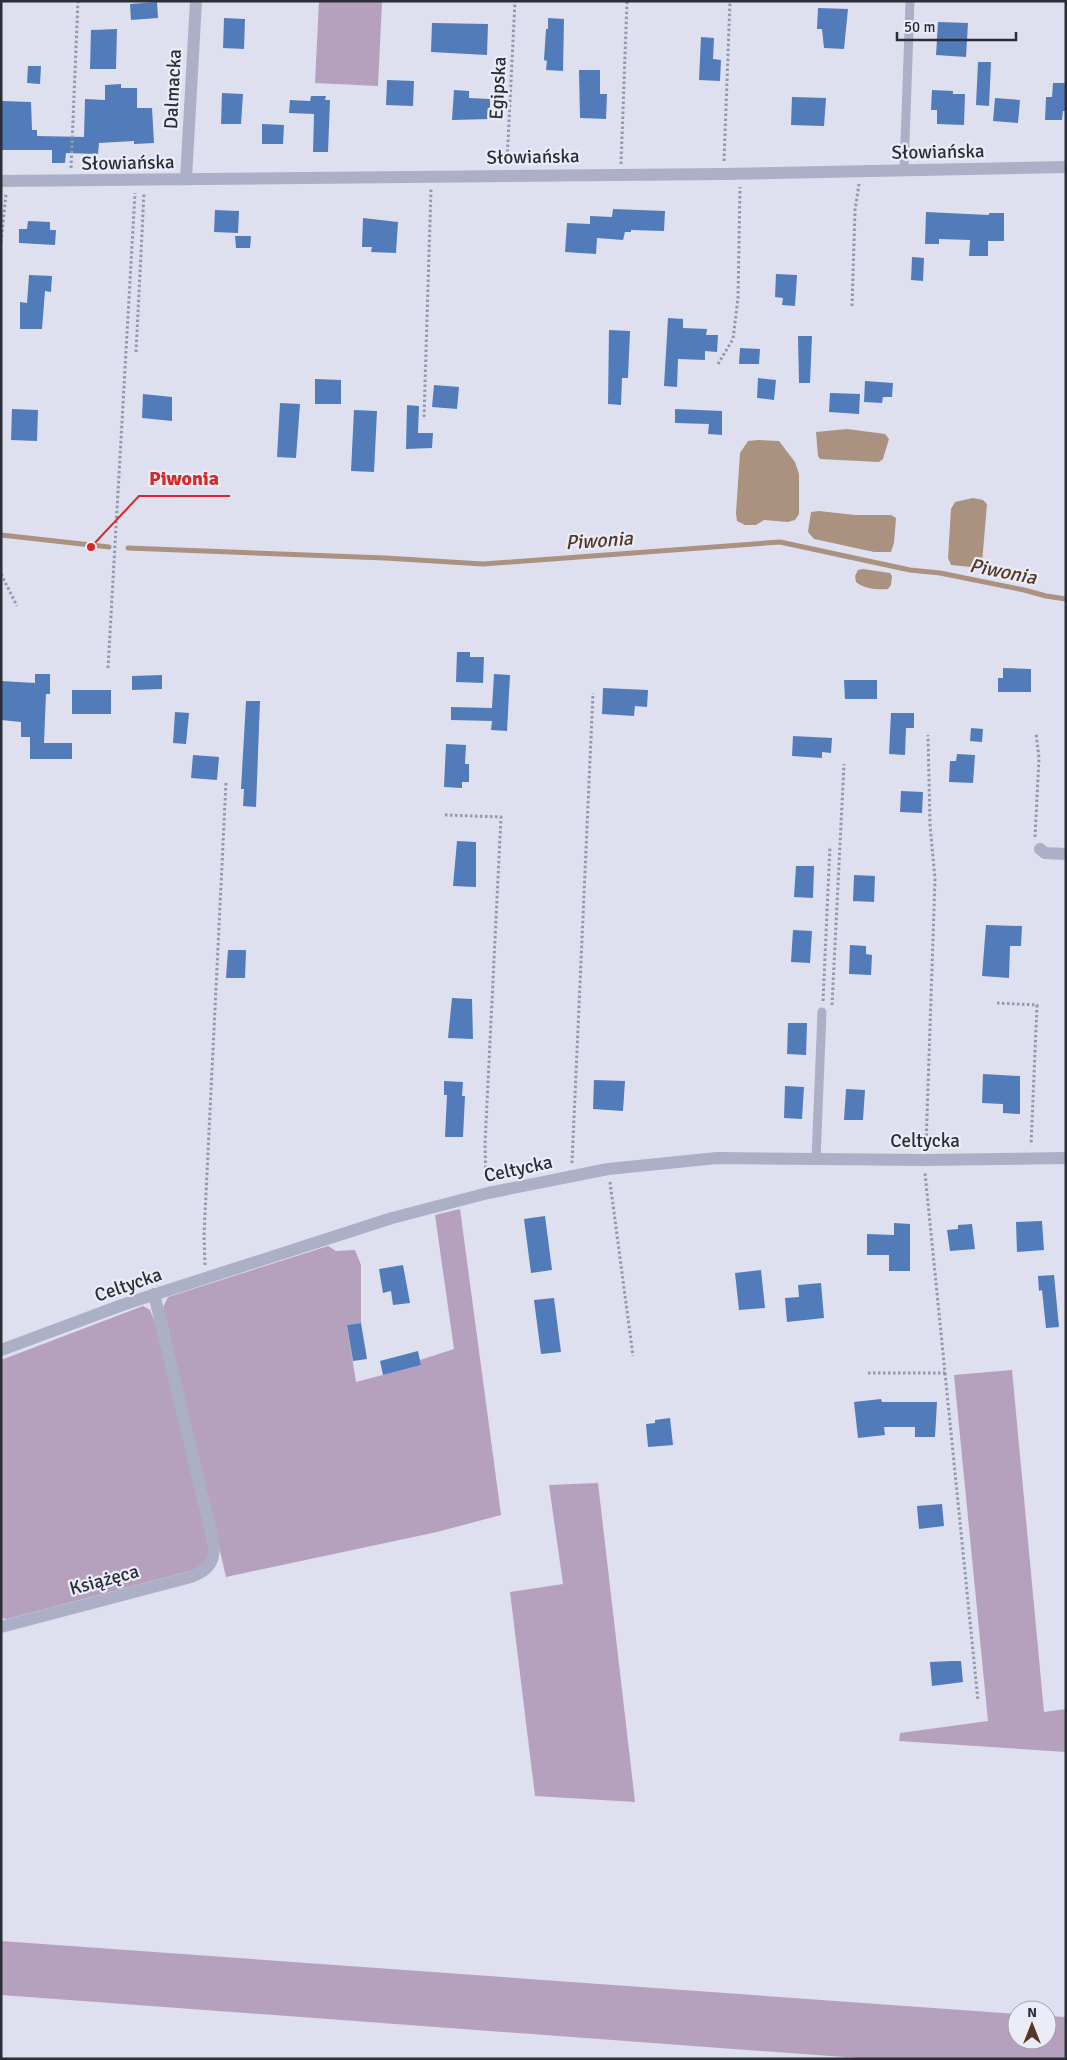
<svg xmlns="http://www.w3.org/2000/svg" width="1067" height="2060" font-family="Signika,sans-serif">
<rect width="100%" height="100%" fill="#dee0f0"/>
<!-- green -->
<g fill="#b5a0be">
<path d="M319,1H382L378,86L315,83Z"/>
<path d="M460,1209L501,1515L437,1532L226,1577L163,1307L168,1297L328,1246L336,1251L355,1250L361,1265V1323L347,1325L356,1382L421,1365L420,1360L454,1349L435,1215Z"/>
<path d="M143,1306L150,1310L156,1325L209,1548C208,1560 204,1564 194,1570L7,1619L1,1618V1360Z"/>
<path d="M1012,1370L1044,1712L1066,1709V1752L899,1741L900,1733L988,1721L954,1375Z"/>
<path d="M598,1483L635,1802L535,1796L510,1592L563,1584L549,1485Z"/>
<path d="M1,1941L1017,2014V2040H1047V2016L1066,2017V2059H871L1,1995Z"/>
</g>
<!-- water -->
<g fill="#ab9180">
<path d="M847,429L885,434L889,439L883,459L879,462L820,459L818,456L816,432Z"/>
<path d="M758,440L779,441L795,462L799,474V514L795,520L788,522L764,520L756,525H745L737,521L736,513L740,453L748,441Z"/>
<path d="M973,498L983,500L987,504L982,563L981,568L951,565L948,558L951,509L955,502Z"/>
<path d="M819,511L855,515H891L896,518L894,543L891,552H874L814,539L808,532L811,512Z"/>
<path d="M863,569L890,573L892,576L891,585L888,589C878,590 864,589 856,582L855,576L858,570Z"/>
</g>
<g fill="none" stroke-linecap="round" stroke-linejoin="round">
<!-- stream -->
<g stroke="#ab9180" stroke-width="5">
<path d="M1,535L109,547"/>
<path d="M128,548L385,558L483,564L780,542L910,570L940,573L1024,590L1046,596L1066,599"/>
</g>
</g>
<!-- building -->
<g fill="#527bba">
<path d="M157,2L158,18L131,20L130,4Z"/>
<path d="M818,8L848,9L844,49L824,48L822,29H817Z"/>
<path d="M224,18L245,19L244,49L223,48Z"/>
<path d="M548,18L564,19L563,71L546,70L547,61L544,60L546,29H548Z"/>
<path d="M938,22L968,23L966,57L936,55Z"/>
<path d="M432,23L488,24L487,55L431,52Z"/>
<path d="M117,29L116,69H90L91,30Z"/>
<path d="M701,37L714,38L713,59L721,60L720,81L699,80Z"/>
<path d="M978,62H991L989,106L976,105Z"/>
<path d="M28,66H41L40,84L27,83Z"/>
<path d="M579,70H600V94H607L606,119L580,118Z"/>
<path d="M387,80L414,81L413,106L386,105Z"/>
<path d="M1053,83H1066V111H1063L1062,120H1045L1046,97H1052Z"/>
<path d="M121,84V88H137V108H152L154,143L134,144V141L99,143L98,154L66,153L65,163H52V150H1V101L31,102L32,130H37V136L84,137L85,99L105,100V85Z"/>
<path d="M454,90L469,91V98L490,99V119L452,120Z"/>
<path d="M932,90L953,91V94H965L964,125L937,124V110H931Z"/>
<path d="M222,93L243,94L241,124H221Z"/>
<path d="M311,96H326L325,100H330L328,152H313L314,114L289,113L290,100L310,101Z"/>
<path d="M792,97L826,98L824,126L791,125Z"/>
<path d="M995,98L1020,100L1018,123L993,121Z"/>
<path d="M262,124L284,125L283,144H262Z"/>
<path d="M613,209L665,211L664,231L631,230V232H625L623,240L597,238L596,254L565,252L567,223L590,224V216L612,217Z"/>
<path d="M215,210L239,211L238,233L214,232Z"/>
<path d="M926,212L989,215V213H1004V241H988V256H969L970,240L939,239V244H925Z"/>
<path d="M363,218L398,222L396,253L371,252L372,247H362Z"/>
<path d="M28,221L50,222V230H56L55,245L19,243V229H27Z"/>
<path d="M235,236H251L250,248H236Z"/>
<path d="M912,257L924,258L923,281L911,280Z"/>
<path d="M776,274L797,275L795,306L782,305L783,298L775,297Z"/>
<path d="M29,275L52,276L51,292L45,291L42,329H20V302L27,303Z"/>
<path d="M668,318L683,319V328L707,329L706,335H718L717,352L705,351V360L678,359L677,387L664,386Z"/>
<path d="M609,330L630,331L628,378H622L621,405L608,404Z"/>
<path d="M798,336H812L810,383H799Z"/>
<path d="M740,348L760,349L759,364H739Z"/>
<path d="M758,378L776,380L774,400L757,398Z"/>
<path d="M315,379L341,380V404H315Z"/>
<path d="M865,381L893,383L892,397H883L882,403L864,402Z"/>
<path d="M434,385L459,387L457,409L432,407Z"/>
<path d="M830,393L860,394L859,414L829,412Z"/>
<path d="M143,394L172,397V421L142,418Z"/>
<path d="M280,403L300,404L296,458L277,457Z"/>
<path d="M407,405L419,406L418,433H433L432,448L406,449Z"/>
<path d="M12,409L38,410L37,441L11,440Z"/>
<path d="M675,409L722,411V435L708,434L709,424L675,423Z"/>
<path d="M354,410L377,411L374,472L351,471Z"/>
<path d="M457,652H470V657H484L483,683L456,682Z"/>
<path d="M1003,668L1031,669V692H998V678H1003Z"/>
<path d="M35,674H50V694H46L44,743H72V759H30V737H21V722L1,720V681L35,683Z"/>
<path d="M494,674L510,675L507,731L491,730L492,721L451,720V707L492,708Z"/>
<path d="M162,675V689L132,690V676Z"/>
<path d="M844,680H877V699H845Z"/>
<path d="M603,688L648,690L647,707L635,706L634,716L602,714Z"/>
<rect x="72" y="690" width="39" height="24"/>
<path d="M246,701H260L256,807L243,806L244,789H241Z"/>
<path d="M175,712L189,713L186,744L173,743Z"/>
<path d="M891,713H914V728H906L905,755L889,754Z"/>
<path d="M971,728L983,729L982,742L970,741Z"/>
<path d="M793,736L832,738L831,753L822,752V758L792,756Z"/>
<path d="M446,744L466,745L465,764H469V782H462V788L444,787Z"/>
<path d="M957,754L975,755L973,783L949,782L950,761H956Z"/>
<path d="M193,755L219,757L217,780L191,778Z"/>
<path d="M901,791L923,792L922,813L900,812Z"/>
<path d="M457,841L476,842V887L453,886Z"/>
<path d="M796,866H814L813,898L794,897Z"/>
<path d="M854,875L875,876L874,902L853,901Z"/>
<path d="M986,925L1022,926L1021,946H1010L1009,978L982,976Z"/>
<path d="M793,930L812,931L810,963L791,962Z"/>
<path d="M850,945L866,946V954L872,955L871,975L849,974Z"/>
<path d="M228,950H246L245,978H226Z"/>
<path d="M452,998L472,999L473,1039L448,1038Z"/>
<path d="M788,1023H807L806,1055L787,1054Z"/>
<path d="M983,1074L1020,1076V1114L1003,1113V1104L982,1103Z"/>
<path d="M594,1080L625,1081L623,1111L593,1109Z"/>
<path d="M444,1081L463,1082L462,1096H465L463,1137H445L447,1095H444Z"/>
<path d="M785,1086L804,1087L802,1119L784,1118Z"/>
<path d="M846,1089L865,1090L863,1120H844Z"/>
<path d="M545,1216L552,1270L531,1273L524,1219Z"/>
<path d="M1042,1221L1044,1250L1017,1252L1016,1222Z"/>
<path d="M894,1223L910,1224V1271H889V1255H867V1234L894,1235Z"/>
<path d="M972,1224L975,1249L950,1251L947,1230L958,1229V1225Z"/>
<path d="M403,1265L410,1303L393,1305L391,1291L383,1293L379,1269Z"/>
<path d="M761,1270L765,1308L739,1310L735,1273Z"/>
<path d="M1054,1275L1059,1327L1046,1328L1042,1290L1039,1291L1038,1276Z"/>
<path d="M821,1283L824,1318L787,1322L785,1298L799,1297L798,1285Z"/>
<path d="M554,1298L561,1352L541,1354L534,1300Z"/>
<path d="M361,1323L367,1359L353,1361L347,1325Z"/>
<path d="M418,1351L421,1365L383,1375L380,1361Z"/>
<path d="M881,1399L882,1402H937L935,1437H915V1427H884L885,1435L858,1438L854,1402Z"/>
<path d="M670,1418L673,1445L648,1447L646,1424L655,1423V1420Z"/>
<path d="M942,1504L944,1526L919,1529L917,1506Z"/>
<path d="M952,1661H961L963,1682L932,1686L930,1662Z"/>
</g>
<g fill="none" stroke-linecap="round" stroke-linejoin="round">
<!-- path -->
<g stroke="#9298ae" stroke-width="3" stroke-dasharray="2.5 2.5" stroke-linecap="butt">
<path d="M724,161L730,1"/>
<path d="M507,162L515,1"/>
<path d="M621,164L627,1"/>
<path d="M71,168L78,1"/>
<path d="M1,242L6,194"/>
<path d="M852,306L855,210L859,184"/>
<path d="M136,352L144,193"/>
<path d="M718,364L733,339L738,298L740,187"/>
<path d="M424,417L431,189"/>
<path d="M1,574L17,606"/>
<path d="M108,668L135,193"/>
<path d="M445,815L501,817L485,1144L486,1180"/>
<path d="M1035,837L1039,758L1036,733"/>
<path d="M823,1001L830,846"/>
<path d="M997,1003L1037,1005L1031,1145"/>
<path d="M832,1005L844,764"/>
<path d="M926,1146L935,879L930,825L928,735"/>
<path d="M572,1163L593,693"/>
<path d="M610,1182L633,1356"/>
<path d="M205,1265L204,1235L226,782"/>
<path d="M868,1373H945L925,1173"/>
<path d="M945,1373L978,1701"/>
</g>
<!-- service -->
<g stroke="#abb0c7" stroke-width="9">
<path d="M904,170L910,1"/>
<path d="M816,1159L822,1012"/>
</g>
<!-- minor -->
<g stroke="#abb0c7" stroke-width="12">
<path d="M186,179L196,1"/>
<path d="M1,181L724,174L1066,167"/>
<path d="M1040,849L1045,853L1066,854"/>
<path d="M1,1350L125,1304L392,1218L488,1193L608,1169L717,1158L925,1160L1066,1158"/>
<path d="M1,1627L191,1577C209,1570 216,1561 213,1541L154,1294"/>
</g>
</g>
<g text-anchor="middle" stroke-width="4.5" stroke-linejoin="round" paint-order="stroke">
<!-- street labels -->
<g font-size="19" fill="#2a2e36" stroke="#eaecf8">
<text transform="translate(497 88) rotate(-87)" y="7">Egipska</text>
<text transform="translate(172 89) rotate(-87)" y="7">Dalmacka</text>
<text transform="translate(938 151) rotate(-1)" y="7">Słowiańska</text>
<text transform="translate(533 156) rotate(-1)" y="7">Słowiańska</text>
<text transform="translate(128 162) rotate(-1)" y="7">Słowiańska</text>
<text x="925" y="1147">Celtycka</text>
<text transform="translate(518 1168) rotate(-12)" y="7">Celtycka</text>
<text transform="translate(128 1284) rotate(-19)" y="7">Celtycka</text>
<text transform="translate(104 1579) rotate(-15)" y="7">Książęca</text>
</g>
<!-- water labels -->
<g font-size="20" font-style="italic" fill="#543823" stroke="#eaecf8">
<text transform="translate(599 540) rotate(-4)" y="7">Piwonia</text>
<text transform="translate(1003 571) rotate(11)" y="7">Piwonia</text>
</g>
</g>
<!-- callouts -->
<path fill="none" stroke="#d62828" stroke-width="2" d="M91 547L139 496H230"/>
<circle fill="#d62828" stroke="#eaecf8" stroke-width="2" cx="91" cy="547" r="5"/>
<g font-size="20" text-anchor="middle" font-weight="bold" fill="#d62828" stroke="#eaecf8" stroke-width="4.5" stroke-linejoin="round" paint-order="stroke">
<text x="184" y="485">Piwonia</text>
</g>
<!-- border -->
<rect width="1067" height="2060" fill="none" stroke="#2a2e36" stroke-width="5"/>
<!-- north arrow -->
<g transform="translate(1032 2025)"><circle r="24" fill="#eaecf8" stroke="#9da0aa"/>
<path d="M0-4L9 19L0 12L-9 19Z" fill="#543823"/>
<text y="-8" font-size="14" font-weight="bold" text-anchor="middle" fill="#2a2e36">N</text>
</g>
<!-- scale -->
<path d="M897 32v8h119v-8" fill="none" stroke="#2a2e36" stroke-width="2.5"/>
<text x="904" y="32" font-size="15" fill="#2a2e36" stroke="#eaecf8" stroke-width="4" paint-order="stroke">50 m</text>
</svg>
